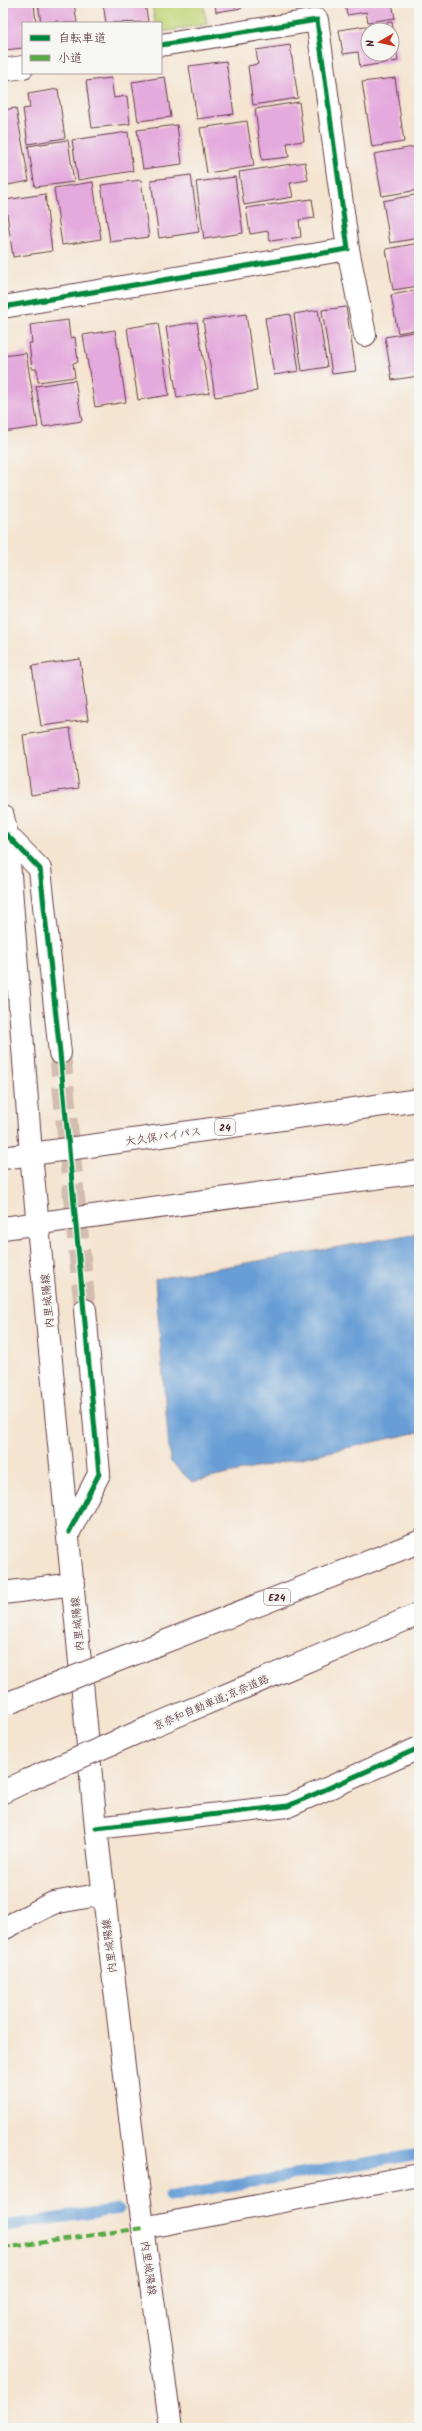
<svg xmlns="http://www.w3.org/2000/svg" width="422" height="2431" font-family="Kalam,'Klee One',sans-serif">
<rect width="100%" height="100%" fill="#f6f6f2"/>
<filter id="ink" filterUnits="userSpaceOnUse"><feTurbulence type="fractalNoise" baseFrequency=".025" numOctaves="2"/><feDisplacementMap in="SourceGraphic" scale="8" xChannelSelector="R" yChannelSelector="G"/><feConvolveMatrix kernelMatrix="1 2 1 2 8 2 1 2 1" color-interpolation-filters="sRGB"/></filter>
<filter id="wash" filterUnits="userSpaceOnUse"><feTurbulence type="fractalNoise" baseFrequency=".012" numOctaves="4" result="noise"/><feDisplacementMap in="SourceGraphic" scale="16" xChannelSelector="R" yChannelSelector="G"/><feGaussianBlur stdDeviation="0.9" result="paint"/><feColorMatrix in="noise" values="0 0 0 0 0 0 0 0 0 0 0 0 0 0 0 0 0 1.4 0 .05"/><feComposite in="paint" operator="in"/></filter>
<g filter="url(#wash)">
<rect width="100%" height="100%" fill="#f4e4d0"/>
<!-- green -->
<path fill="#c3d578" stroke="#867a52" d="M152,3H203L207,24L161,32V23H155Z"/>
<!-- water -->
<path fill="#689ed5" stroke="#595e80" d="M419,1233V1432L192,1482L170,1461L155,1279Z"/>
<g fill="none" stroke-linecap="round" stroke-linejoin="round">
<!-- stream -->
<g stroke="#689ed5" stroke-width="11">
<path d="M169,2196L419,2154"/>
<path d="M3,2226L119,2209"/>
</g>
</g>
<g id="blocks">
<!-- building -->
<g fill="#e4a9dd" fill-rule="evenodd">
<path d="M3,3H34L36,23H23V48L5,50Z"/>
<path d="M38,3H74L77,23H59L58,21L41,23Z"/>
<path d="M103,3H145L148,22L106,23Z"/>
<path d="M215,3H242V8L216,12Z"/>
<path d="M345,3H392L395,18L368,22L366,12L347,15Z"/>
<path d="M392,22L398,61L360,67L358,52L343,54L339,30ZM368,30H392V54H368Z"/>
<path d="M290,45L298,98L253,105L248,66L258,64L256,50Z"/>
<path d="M226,61L234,114L197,119L189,66Z"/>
<path d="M165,77L171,117L138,121L132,82Z"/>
<path d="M111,78L114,98L127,96L130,124L92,128L86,81Z"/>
<path d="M395,78L404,142L372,147L362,82Z"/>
<path d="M58,89L65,138L28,144L23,109L30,108L28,94Z"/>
<path d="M299,102L304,141L287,143L289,157L262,160L255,109Z"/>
<path d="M16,108L29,181L3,186V110Z"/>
<path d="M247,121L254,166L207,173L200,128Z"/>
<path d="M177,125L182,164L143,169L137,130Z"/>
<path d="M128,132L133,171L78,180L72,140Z"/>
<path d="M68,140L74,182L35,187L28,146Z"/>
<path d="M419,146V190L382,196L374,154Z"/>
<path d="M305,162L308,180L290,183L293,197L244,205L239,172Z"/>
<path d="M191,175L199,232L159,238L151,180Z"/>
<path d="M235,177L243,233L204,239L196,182Z"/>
<path d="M141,180L149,237L110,242L101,185Z"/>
<path d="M93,182L101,239L62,245L54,188Z"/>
<path d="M45,194L52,251L13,257L5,200Z"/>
<path d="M419,194V238L390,243L383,201Z"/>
<path d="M312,199L315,218L299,220L301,237L270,241L268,231L250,234L246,208Z"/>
<path d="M419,243V286L393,290L386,249Z"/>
<path d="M419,290V329L398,333L391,295Z"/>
<path d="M346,307L356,371L332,374L322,310Z"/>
<path d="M318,310L327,367L302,371L294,314Z"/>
<path d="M246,314L257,391L215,397L203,320Z"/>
<path d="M290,314L299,371L274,375L265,318Z"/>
<path d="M68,320L70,338L75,337L78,362L73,363L75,377L38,382L37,369H32L29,343H32L30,325Z"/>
<path d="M197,322L209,393L177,398L166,327Z"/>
<path d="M158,323L169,395L138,400L127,328Z"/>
<path d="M115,330L126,402L95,407L83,335Z"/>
<path d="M419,331V376L392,380L385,337Z"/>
<path d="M26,353L38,427L3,432V356Z"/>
<path d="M75,380L82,421L43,427L36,386Z"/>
<path d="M80,659L88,720L41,726L32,666Z"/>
<path d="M70,728L79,788L31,795L23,735Z"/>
</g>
</g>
</g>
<g filter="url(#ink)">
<use href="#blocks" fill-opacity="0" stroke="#643d44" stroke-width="1"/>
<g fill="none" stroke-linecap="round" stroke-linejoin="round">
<!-- minor-tunnel -->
<path stroke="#d2bdaf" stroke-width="22" stroke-dasharray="22 11" stroke-linecap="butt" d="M60,1053L85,1310"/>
<defs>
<g id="minor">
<path d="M3,70L23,67"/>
<path d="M348,249L365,335"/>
<path d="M3,307L348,249L317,20L161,45"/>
<path d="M7,835L40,869L60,1053"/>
<path d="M69,1532L99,1474L85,1310"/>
<path d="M3,1593L74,1584"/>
<path d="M96,1828L288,1806L419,1748"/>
<path d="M3,1929L53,1903L103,1894"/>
<path d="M143,2228L419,2175"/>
</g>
<path id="secondary" d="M3,817L7,835L31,1154L96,1828L143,2228L171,2428"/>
<g id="trunk">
<path d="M3,1158L419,1100"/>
<path d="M3,1228L419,1172"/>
</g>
<g id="motorway">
<path d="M136,1653L419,1542"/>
<path d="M150,1727L419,1614"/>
<path d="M3,1792L28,1780"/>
</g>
</defs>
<!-- minor casing -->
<use href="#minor" stroke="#643d44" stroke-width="24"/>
<!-- secondary casing -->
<use href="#secondary" stroke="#643d44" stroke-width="24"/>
<!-- trunk casing -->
<use href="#trunk" stroke="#643d44" stroke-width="24"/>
<!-- motorway casing -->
<use href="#motorway" stroke="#643d44" stroke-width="24"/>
<!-- minor -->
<use href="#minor" stroke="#fff" stroke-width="22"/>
<!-- secondary -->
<use href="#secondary" stroke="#fff" stroke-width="22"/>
<!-- trunk -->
<use href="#trunk" stroke="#fff" stroke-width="22"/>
<!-- motorway -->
<use href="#motorway" stroke="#fff" stroke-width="22"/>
<defs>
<g id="motorway-bridge">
<path d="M11,1702L136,1653"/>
<path d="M28,1780L150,1727"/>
</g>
</defs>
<!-- motorway-bridge casing -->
<use href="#motorway-bridge" stroke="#643d44" stroke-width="24" stroke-linecap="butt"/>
<!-- motorway-bridge -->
<use href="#motorway-bridge" stroke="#fff" stroke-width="22"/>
<!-- quiet -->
<path stroke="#57aa44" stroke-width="4" stroke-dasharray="8 4" stroke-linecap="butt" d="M3,2248L143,2228"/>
<defs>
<g id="cycleway">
<path d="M3,307L348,249L317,20L161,45"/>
<path d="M7,835L40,869L60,1053L99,1474L69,1532"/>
<path d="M96,1828L288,1806L419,1748"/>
</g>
</defs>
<!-- cycleway casing -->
<use href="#cycleway" stroke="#f6f6f2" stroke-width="8"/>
<!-- cycleway -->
<use href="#cycleway" stroke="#00873e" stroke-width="5"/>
</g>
</g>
<g text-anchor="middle" stroke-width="4" stroke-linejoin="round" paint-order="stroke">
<!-- shield labels -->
<g fill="#f6f6f2" stroke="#7e6067" stroke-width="1">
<rect x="215" y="1119" width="20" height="16" rx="3"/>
<rect x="264" y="1589" width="26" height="16" rx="3"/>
</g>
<g font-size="10" font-weight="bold" fill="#4a1f2b">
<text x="225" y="1131">24</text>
<text x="277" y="1601">E24</text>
</g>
<!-- street labels -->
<g font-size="11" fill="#4a1f2b" stroke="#f6f6f2">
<text transform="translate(163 1136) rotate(-8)" y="4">大久保バイパス</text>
<text transform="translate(47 1301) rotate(-95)" y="4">内里城陽線</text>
<text transform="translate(77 1624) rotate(-95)" y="4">内里城陽線</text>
<text transform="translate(211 1702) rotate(-23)" y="4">京奈和自動車道;京奈道路</text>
<text transform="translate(109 1946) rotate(-97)" y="4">内里城陽線</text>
<text transform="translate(149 2268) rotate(82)" y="4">内里城陽線</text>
</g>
</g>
<!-- margin -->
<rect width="422" height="2431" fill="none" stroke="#f6f6f2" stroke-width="16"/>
<!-- legend -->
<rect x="22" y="22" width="140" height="52" fill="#f6f6f2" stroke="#b1a0a2"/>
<rect x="30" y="35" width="20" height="6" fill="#00873e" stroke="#b1a0a2"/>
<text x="58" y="42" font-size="12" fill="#4a1f2b">自転車道</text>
<rect x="30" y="55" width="20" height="6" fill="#57aa44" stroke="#b1a0a2"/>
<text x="58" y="62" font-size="12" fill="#4a1f2b">小道</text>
<!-- north arrow -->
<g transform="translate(380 42) rotate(261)"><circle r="19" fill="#f6f6f2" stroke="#b1a0a2"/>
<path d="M0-3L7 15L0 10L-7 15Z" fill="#c8321e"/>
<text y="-6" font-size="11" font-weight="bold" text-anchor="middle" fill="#4a1f2b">N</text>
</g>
</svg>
